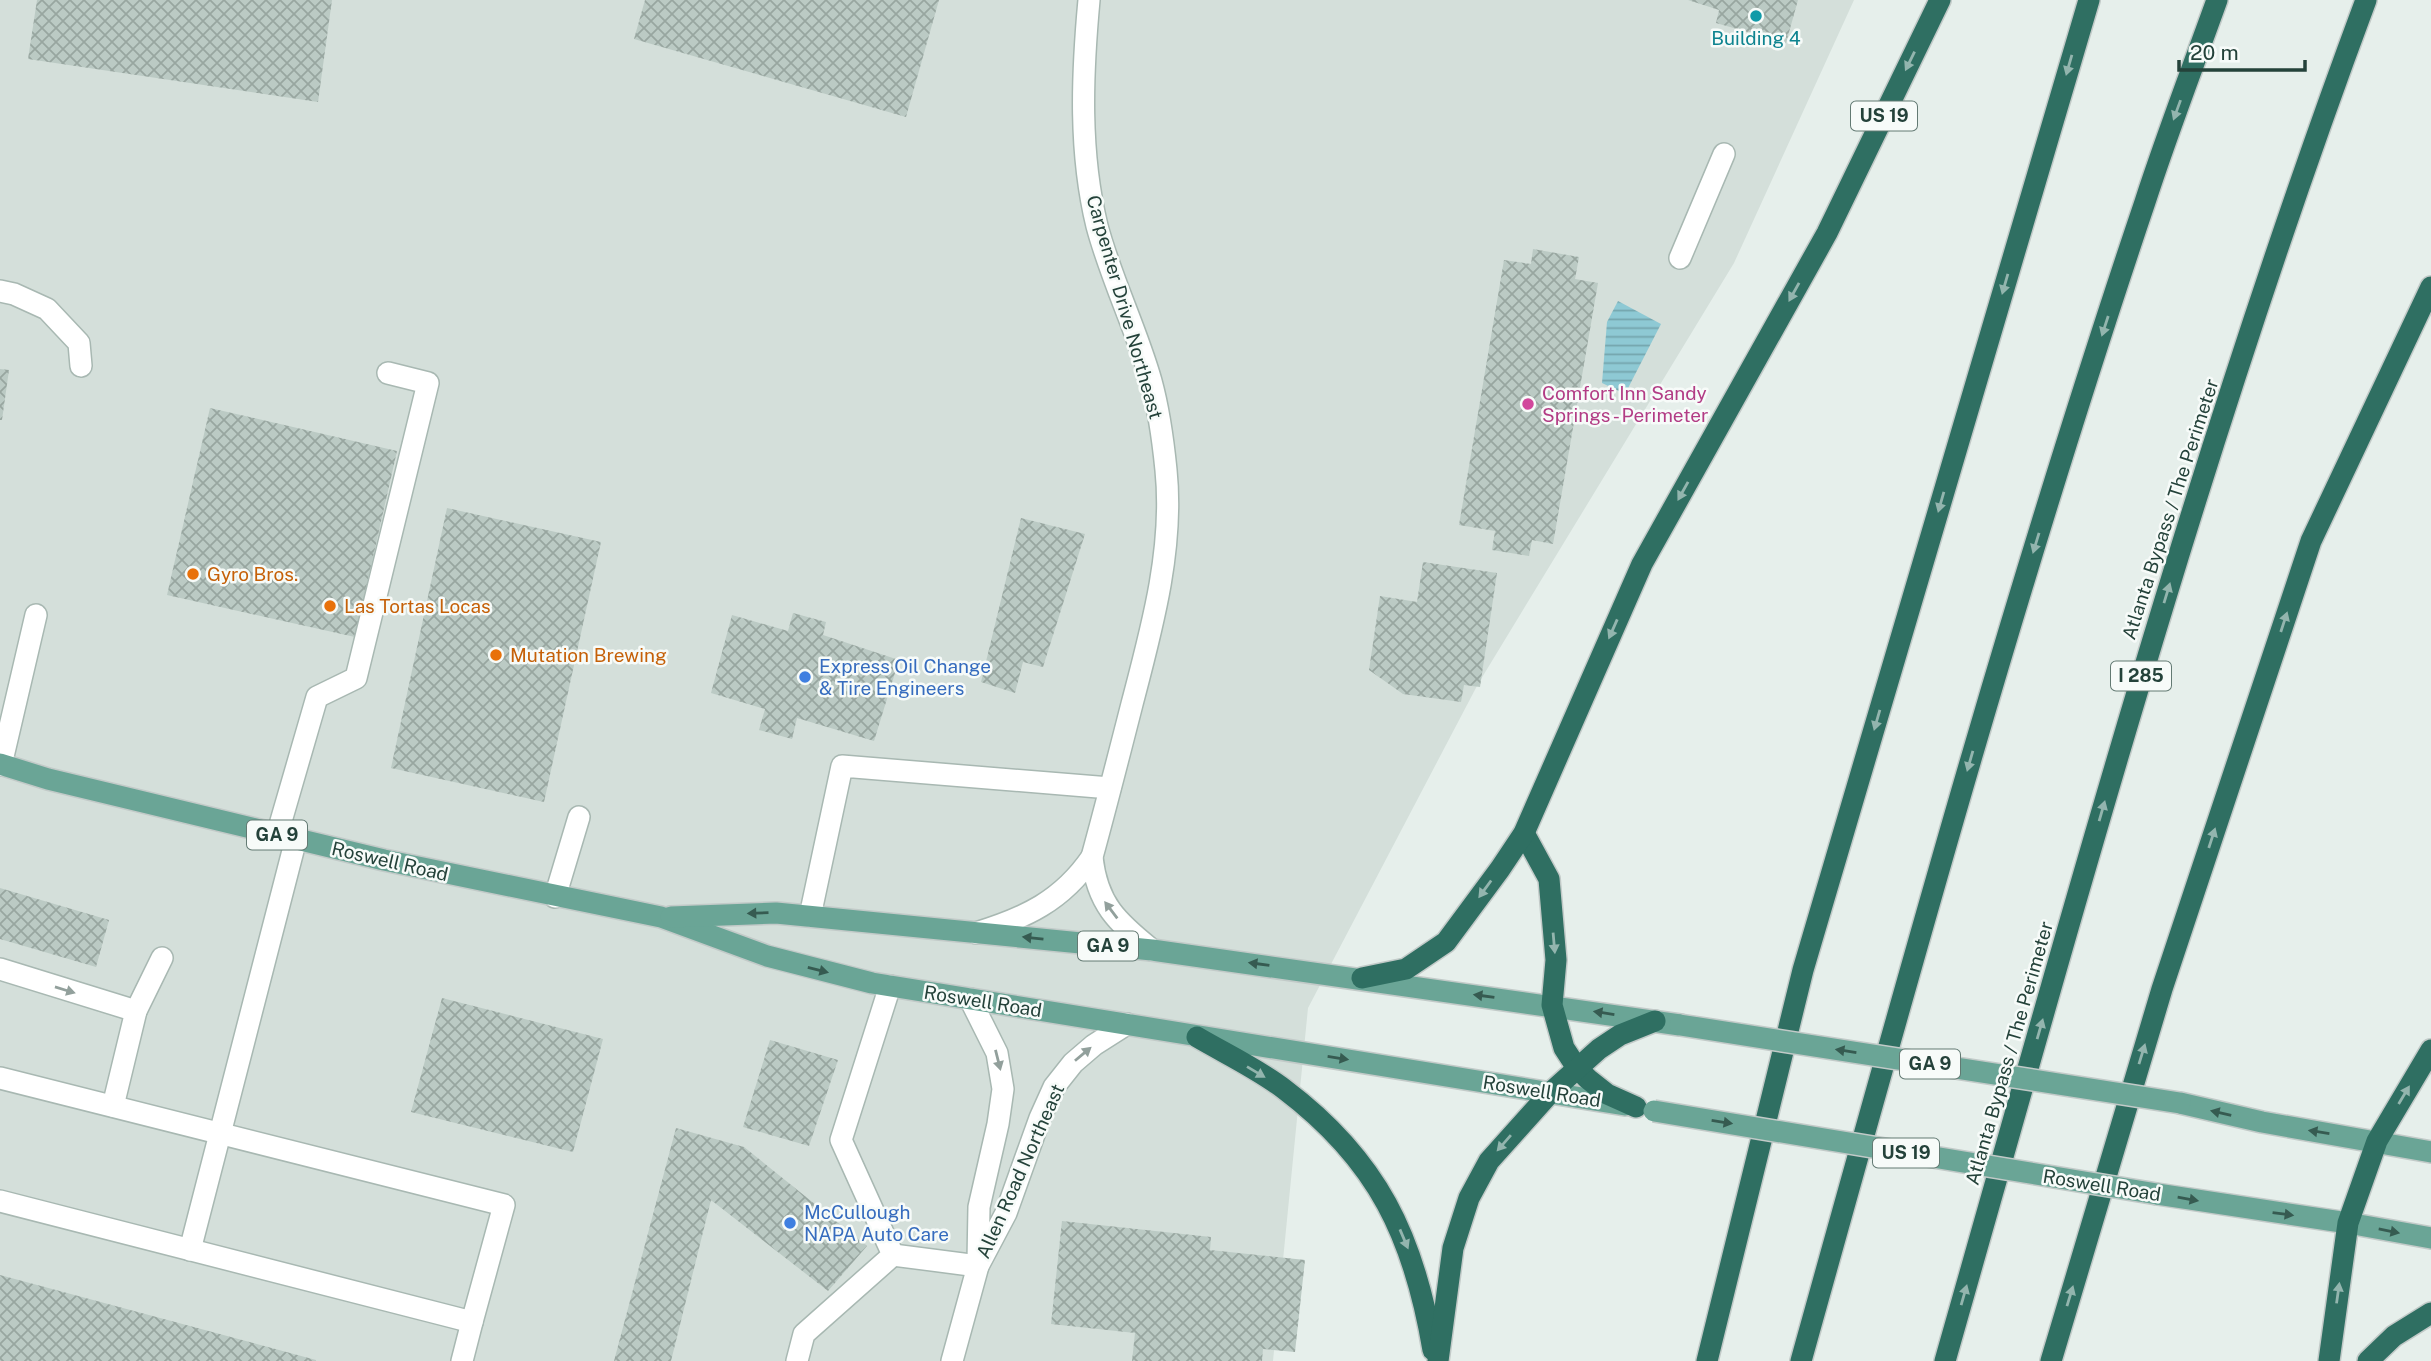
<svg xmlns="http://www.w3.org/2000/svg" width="2431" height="1361" font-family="'Public Sans',sans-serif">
<defs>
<pattern id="water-rules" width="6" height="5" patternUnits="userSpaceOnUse" patternTransform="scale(1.75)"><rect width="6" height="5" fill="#8ec9d4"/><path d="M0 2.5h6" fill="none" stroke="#74a5ad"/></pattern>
<pattern id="building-cross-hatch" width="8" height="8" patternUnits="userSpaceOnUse" patternTransform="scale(1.75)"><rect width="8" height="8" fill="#bbcac4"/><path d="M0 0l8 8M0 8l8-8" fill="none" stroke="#98a6a0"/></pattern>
</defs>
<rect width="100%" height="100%" fill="#e6efeb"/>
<!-- built -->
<path fill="#d4dfda" d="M0,0H1854L1734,263L1478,684L1308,1008L1273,1361H0Z"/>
<!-- water -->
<path fill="url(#water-rules)" d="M1618,301L1661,324L1625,394L1602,383L1607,322Z"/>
<!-- building -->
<g fill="url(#building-cross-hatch)">
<path d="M37,0H332L318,102L28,59Z"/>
<path d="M645,0H939L906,117L634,39Z"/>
<path d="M1688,0H1798L1786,43L1716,23L1719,10Z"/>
<path d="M1533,249L1579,257L1575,279L1598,283L1553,544L1532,540L1529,556L1492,550L1495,531L1459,525L1504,260L1531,264Z"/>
<path d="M0,369L9,370L2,420H0Z"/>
<path d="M210,408L397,451L355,637L167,595Z"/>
<path d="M447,508L601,542L544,802L391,768Z"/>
<path d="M1021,518L1085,534L1043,667L1023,662L1015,693L981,682Z"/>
<path d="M1423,562L1497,573L1480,687L1464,685L1461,702L1403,694L1369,670L1380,596L1417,602Z"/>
<path d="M793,613L826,622L823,635L899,660L874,741L797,718L792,739L759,730L765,709L711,693L732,615L788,631Z"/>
<path d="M0,888L109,920L96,967L0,939Z"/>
<path d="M442,998L603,1039L573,1152L411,1112Z"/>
<path d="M770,1040L838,1060L809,1146L743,1127Z"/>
<path d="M676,1128L744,1147L867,1246L828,1291L711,1200L671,1361H614Z"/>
<path d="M1062,1221L1211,1237L1210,1250L1305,1260L1295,1352L1263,1349L1262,1361H1132L1135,1333L1051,1324Z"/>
<path d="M0,1275L316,1360V1361H0Z"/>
</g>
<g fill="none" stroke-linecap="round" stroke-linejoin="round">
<defs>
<g id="service">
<path d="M1680,258L1724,154"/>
<path d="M0,291L14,294L47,309L79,343L81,366"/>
<path d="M1,765L36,615"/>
<path d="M277,835L317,697L356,678L428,383L388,373"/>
<path d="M555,897L579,817"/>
<path d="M810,916L842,766L1110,788"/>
<path d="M0,969L136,1011"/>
<path d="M0,1078L504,1205L472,1322L0,1201"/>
<path d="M113,1106L136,1011L162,958"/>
<path d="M190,1250L296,839"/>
<path d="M893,1255L978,1266"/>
<path d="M462,1361L472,1322"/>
<path d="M797,1361L804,1334L893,1255L841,1140L890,986"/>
</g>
<g id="minor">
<path d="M1089,0C1082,76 1079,152 1097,226C1111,279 1136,328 1151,381C1159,410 1163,440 1166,470C1174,548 1152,628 1132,704C1119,755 1106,806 1092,857C1097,904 1117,922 1152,950"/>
<path d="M976,933C1025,918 1062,901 1092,857"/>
<path d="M970,999L997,1053L1003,1089L998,1124L979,1207L978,1261"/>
<path d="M952,1361L978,1266L1006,1213L1040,1118L1054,1087L1073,1063L1094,1045L1127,1024"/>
</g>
<g id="primary">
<path d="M0,764L48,779L384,860L661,917L767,956L872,983L1625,1105"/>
<path d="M671,917L776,913L1152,950L1680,1025"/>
<path d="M2180,1103L2262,1122L2431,1152"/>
<path d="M2157,1194L2348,1223L2431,1238"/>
</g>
<g id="motorway">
<path d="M1524,833L1549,879L1556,960L1552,1005L1564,1048L1577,1068L1588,1079L1607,1094L1636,1107"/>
<path d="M1362,978L1406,969L1446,942L1500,869L1524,833L1642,564L1827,233L1940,0"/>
<path d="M1197,1037C1226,1054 1258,1069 1284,1089C1378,1160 1414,1237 1433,1350"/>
<path d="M1438,1361L1453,1248L1469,1198L1489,1161L1550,1093L1599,1049L1620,1035L1655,1021"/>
<path d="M1707,1361L1803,970L2089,0"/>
<path d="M1801,1361C1909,973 2016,584 2145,202C2167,134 2193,67 2217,0"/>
<path d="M1945,1361C2075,904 2200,445 2366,0"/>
<path d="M2051,1361L2162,989L2311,541L2431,287"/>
<path d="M2329,1361L2348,1223L2377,1141L2431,1050"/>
<path d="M2368,1361L2394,1336L2431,1313"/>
</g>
</defs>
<!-- service casing -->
<use href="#service" stroke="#a8b8b2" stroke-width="24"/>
<!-- minor casing -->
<use href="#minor" stroke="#a8b8b2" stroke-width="24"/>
<!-- primary casing -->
<use href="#primary" stroke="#c2cac8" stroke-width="24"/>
<!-- motorway casing -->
<use href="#motorway" stroke="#c2cac8" stroke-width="24"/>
<!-- service -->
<use href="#service" stroke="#fff" stroke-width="21"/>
<!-- minor -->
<use href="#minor" stroke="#fff" stroke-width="21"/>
<!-- primary -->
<use href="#primary" stroke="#6aa596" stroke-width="21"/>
<!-- motorway -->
<use href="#motorway" stroke="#2f6f62" stroke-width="21"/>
<defs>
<g id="primary-bridge">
<path d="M1680,1025L2180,1103"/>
<path d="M1654,1111L2157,1194"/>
</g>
</defs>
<!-- primary-bridge casing -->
<use href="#primary-bridge" stroke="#c2cac8" stroke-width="24" stroke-linecap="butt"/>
<!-- primary-bridge -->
<use href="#primary-bridge" stroke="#6aa596" stroke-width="21"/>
</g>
<!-- one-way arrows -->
<defs><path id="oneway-solid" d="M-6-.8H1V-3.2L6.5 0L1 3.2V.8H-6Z" transform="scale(1.75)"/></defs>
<g fill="#93b5ae">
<use href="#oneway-solid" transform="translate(1910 61) rotate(116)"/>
<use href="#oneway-solid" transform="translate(2069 65) rotate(106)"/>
<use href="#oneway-solid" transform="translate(2177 110) rotate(110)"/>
<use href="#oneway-solid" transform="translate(2005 284) rotate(106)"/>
<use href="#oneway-solid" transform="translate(1794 292) rotate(119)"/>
<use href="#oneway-solid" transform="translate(2105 326) rotate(108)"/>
<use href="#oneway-solid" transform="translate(1683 491) rotate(119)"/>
<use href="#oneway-solid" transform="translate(1941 502) rotate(106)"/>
<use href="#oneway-solid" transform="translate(2036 543) rotate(107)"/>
<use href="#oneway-solid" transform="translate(2167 593) rotate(-73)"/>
<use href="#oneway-solid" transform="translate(2284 622) rotate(-72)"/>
<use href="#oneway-solid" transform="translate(1613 629) rotate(114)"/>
<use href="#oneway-solid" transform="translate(1877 720) rotate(106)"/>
<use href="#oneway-solid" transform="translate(1970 761) rotate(106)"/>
<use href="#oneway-solid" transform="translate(2102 811) rotate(-74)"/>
<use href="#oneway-solid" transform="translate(2212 838) rotate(-72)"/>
<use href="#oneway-solid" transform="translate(1485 889) rotate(126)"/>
<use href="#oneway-solid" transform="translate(1554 943) rotate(85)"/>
<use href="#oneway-solid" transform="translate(2040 1029) rotate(-74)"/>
<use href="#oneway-solid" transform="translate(2142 1054) rotate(-73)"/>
<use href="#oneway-solid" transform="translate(1256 1072) rotate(31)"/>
<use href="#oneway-solid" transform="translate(2404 1095) rotate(-59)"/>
<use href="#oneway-solid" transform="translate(1504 1143) rotate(131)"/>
<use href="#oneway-solid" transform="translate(1404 1239) rotate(67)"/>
<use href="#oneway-solid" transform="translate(2338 1293) rotate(-82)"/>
<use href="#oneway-solid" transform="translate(1964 1295) rotate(-74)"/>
<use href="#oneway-solid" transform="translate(2070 1296) rotate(-73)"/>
</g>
<g fill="#92a09c">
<use href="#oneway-solid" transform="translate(1111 910) rotate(-127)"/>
<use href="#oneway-solid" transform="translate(65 990) rotate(17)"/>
<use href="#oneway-solid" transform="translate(1083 1054) rotate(-40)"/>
<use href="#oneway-solid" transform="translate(998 1060) rotate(76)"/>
</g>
<g fill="#365b51">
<use href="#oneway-solid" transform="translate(758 913) rotate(178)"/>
<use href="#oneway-solid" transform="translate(1033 938) rotate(-174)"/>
<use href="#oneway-solid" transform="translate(1259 964) rotate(-172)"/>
<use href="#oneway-solid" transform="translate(818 970) rotate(14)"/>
<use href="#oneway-solid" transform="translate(1484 996) rotate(-172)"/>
<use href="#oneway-solid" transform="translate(1604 1013) rotate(-171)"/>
<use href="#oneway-solid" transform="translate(1846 1051) rotate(-171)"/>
<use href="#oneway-solid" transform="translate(1338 1058) rotate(9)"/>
<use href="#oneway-solid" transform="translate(2221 1113) rotate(-167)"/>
<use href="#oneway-solid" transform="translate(1722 1122) rotate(9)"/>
<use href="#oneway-solid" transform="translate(2319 1132) rotate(-171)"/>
<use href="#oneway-solid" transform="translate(2188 1199) rotate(10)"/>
<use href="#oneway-solid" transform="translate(2283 1214) rotate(7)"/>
<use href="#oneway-solid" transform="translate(2389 1231) rotate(11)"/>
</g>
<!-- markers -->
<circle fill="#0f9aa8" stroke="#f7fbf9" stroke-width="2.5" cx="1756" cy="16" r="7"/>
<circle fill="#d1479c" stroke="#f7fbf9" stroke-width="2.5" cx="1528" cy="404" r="7"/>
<g fill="#e8710a" stroke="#f7fbf9" stroke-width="2.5">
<circle cx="193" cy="574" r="7"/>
<circle cx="330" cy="606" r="7"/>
<circle cx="496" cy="655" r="7"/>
</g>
<g fill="#3f7fe0" stroke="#f7fbf9" stroke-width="2.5">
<circle cx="805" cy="677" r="7"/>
<circle cx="790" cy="1223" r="7"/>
</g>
<g text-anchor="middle" stroke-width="5" stroke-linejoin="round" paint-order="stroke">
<!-- shield labels -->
<g fill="#f7fbf9" stroke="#637a73" stroke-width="2">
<rect x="1851" y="101.5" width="66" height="29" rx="5"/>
<rect x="2111" y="661.5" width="60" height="29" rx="5"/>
<rect x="247" y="820.5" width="60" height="29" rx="5"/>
<rect x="1078" y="931.5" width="60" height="29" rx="5"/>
<rect x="1900" y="1049.5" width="60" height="29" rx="5"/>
<rect x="1873" y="1138.5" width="66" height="29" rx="5"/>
</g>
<g font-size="18" font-weight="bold" fill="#24423a">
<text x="1884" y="122">US 19</text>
<text x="2141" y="682">I 285</text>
<text x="277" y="841">GA 9</text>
<text x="1108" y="952">GA 9</text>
<text x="1930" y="1070">GA 9</text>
<text x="1906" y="1159">US 19</text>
</g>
<!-- culture labels -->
<g font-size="19" fill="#0d838f" stroke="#f7fbf9">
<text x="1756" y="45">Building 4</text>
</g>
<!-- street labels -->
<g font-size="19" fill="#24423a" stroke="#f7fbf9">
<text transform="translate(1125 307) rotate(74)" y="7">Carpenter Drive Northeast</text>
<text transform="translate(2170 509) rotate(-72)" y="7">Atlanta Bypass / The Perimeter</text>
<text transform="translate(390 861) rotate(13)" y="7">Roswell Road</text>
<text transform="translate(983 1001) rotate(9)" y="7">Roswell Road</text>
<text transform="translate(2009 1053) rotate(-74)" y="7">Atlanta Bypass / The Perimeter</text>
<text transform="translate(1542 1091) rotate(9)" y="7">Roswell Road</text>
<text transform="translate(1020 1171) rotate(-66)" y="7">Allen Road Northeast</text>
<text transform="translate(2102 1185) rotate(9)" y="7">Roswell Road</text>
</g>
<!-- hotel labels -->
<g font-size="19" fill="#b23c85" stroke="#f7fbf9" text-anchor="start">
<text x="1542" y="400">Comfort Inn Sandy<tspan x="1542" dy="22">Springs - Perimeter</tspan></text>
</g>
<!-- food labels -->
<g font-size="19" fill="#c56008" stroke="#f7fbf9" text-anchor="start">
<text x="207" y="581">Gyro Bros.</text>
<text x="344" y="613">Las Tortas Locas</text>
<text x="510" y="662">Mutation Brewing</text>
</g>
<!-- shop labels -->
<g font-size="19" fill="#366cbe" stroke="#f7fbf9" text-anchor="start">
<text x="819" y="673">Express Oil Change<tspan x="819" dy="22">&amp; Tire Engineers</tspan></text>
<text x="804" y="1219">McCullough<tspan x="804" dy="22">NAPA Auto Care</tspan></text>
</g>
</g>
<!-- scale -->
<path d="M2179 60v10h126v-10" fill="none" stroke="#24423a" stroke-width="3.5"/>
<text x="2190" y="60" font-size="21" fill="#24423a" stroke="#f7fbf9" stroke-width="5" paint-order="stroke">20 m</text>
</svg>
